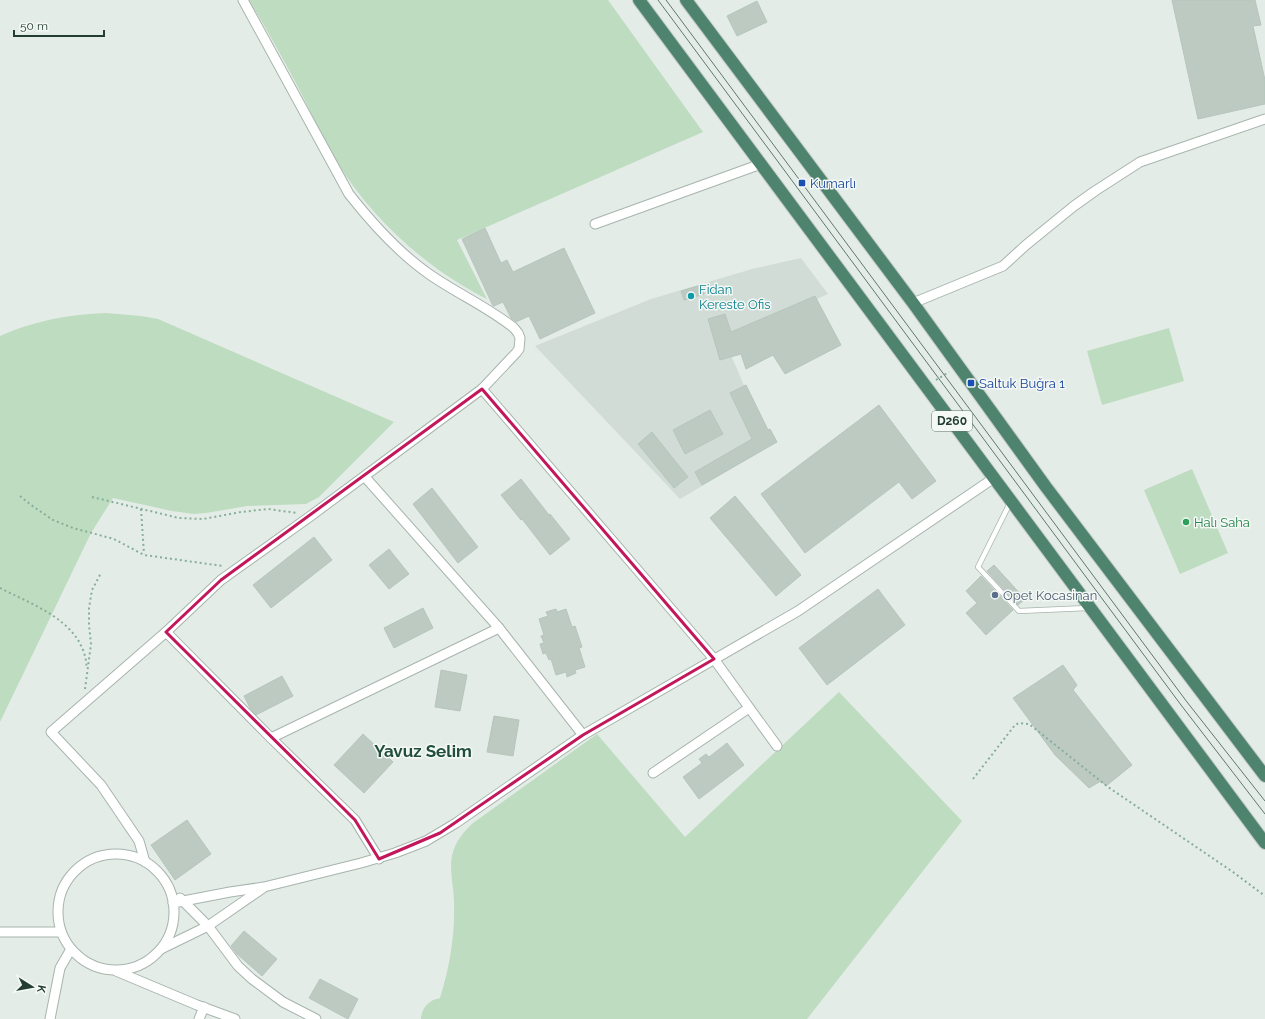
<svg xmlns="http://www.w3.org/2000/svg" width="1265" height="1019" font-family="Raleway,sans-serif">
<rect width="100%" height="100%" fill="#e4ece7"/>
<!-- built -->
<path fill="#d2dcd6" d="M801,258L828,294L725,341L770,446L680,499L535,346L651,299L752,269Z"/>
<!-- green -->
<g fill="#bedcc0">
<path d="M249,0H608L703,132L457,240L487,299C428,270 371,218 337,162C322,138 311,112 298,87C282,57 266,28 249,0Z"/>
<path d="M106,313L141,316L158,319L394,422L319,497L306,504L247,506L206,513L194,514L172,511L113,498L91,533L0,722V336C33,321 70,314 106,313Z"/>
<path d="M1169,328L1184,381L1102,405L1087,351Z"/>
<path d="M1192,469L1228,553L1180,574L1144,490Z"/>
<path d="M839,692L962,821L807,1019H421C422,1007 429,1000 440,998C450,966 455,935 454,902C454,887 449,871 452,856C455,842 463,832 473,823L597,734L685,837Z"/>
</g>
<!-- building -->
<g fill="#bccac2" stroke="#b6c6bc">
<path d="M1172,0H1255L1261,25L1253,26L1265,80V104L1198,119Z"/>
<path d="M757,1L767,22L737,36L727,16Z"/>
<path d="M485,228L501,263L507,260L513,272L564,248L595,313L540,339L529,316L516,322L511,318L503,302L494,306H493L462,239Z"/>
<path d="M701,285L704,294L684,300L681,291Z"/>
<path d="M815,296L841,345L785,374L773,355L746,369L741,354L720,360L708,319L725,314L731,332Z"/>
<path d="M746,385L768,430L770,429L777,442L702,485L695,472L752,439L730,393Z"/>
<path d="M879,405L936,481L912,499L899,482L805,553L761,494Z"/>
<path d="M710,410L723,434L685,454L673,430Z"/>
<path d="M652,432L688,477L674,488L638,444Z"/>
<path d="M521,479L549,515L550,514L570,539L550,555L522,519L521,520L501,495Z"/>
<path d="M432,488L478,547L458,563L413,504Z"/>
<path d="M735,496L801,575L776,596L710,518Z"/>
<path d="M314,537L332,560L271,608L253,585Z"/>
<path d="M389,549L409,574L389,589L369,565Z"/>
<path d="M994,565L1025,599L1018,605L987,571Z"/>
<path d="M981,576L1013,610L986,635L966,613L977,603L966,591Z"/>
<path d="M878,589L905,625L827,685L799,648Z"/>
<path d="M423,608L433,628L394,648L384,628Z"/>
<path d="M556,609L557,612L566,609L572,627L575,626L582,647L579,648L585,667L575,670L576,673L567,677L566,672L556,675L551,659L549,660L546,653L543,654L540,644L544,643L541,636L544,635L539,619L548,616L546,612Z"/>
<path d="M1063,665L1077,685L1073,690L1132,765L1106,786L1101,781L1089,788L1055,755L1013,698Z"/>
<path d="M441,670L467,675L460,711L435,707Z"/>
<path d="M282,676L293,696L256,715L250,708L244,696Z"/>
<path d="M494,716L519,720L513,756L487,752Z"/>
<path d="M363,734L393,762L364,793L334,765Z"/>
<path d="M727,743L744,765L699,799L683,777L702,763L699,759L706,754L709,757Z"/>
<path d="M187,820L211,854L175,880L151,845Z"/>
<path d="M244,931L277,959L262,976L237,954L231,946Z"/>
<path d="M320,979L358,999L348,1019L309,998Z"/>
</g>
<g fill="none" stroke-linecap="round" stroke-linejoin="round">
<defs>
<path id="service" d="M1010,503L978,567L1019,611L1088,608"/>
<g id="minor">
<path d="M595,224L761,164"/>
<path d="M913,303L1003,266L1026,245L1074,206L1095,191L1140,162L1265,119"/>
<path d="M482,389L714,659L777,746"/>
<path d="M365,477L499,628L583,735"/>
<path d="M166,632L221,580L312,515L482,389L516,353L519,349L520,338L518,333L514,328C488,307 456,293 429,274C399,253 371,222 349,194L243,0"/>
<path d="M271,738L499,628"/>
<path d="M653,773L749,708"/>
<circle cx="116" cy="912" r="58"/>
<path d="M145,862L139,841L101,785L51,732L166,632L271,738L355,820L379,859"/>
<path d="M180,898L208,926L238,966L252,979L283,1002L316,1019"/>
<path d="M173,903L230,892L264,887L361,863L395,853L426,841L456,823L583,735L798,611L994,478"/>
<path d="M0,932H61"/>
<path d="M161,949L208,926L263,888"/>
<path d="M116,971L197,1005L235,1019"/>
<path d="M50,1019L60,968L71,949"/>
<path d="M199,1019L204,1007"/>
</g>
<g id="trunk">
<path d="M639,0L1265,843"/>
<path d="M686,0L913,303L1046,487L1265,776"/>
</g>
</defs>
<!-- service casing -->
<use href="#service" stroke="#a7b4ad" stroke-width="6"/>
<!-- minor casing -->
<use href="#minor" stroke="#a7b4ad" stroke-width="11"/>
<!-- trunk casing -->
<use href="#trunk" stroke="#c2c9c6" stroke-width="14"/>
<!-- path -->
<g stroke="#86ae9a" stroke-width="2" stroke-dasharray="2 3" stroke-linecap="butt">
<path d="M936,380L949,372"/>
<path d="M20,496L31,505L53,520L73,528L114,539L144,555L223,566"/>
<path d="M92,497L179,518L203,519L241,512L268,509L297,513"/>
<path d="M141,509L144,554"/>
<path d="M0,588C29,603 73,618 84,653C86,658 86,663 87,668"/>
<path d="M85,689L91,644L89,625V608L92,590L101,573"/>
<path d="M973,779L1015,725L1019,723L1029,724L1108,787L1233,872L1265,896"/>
</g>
<!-- service -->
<use href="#service" stroke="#fff" stroke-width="4.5"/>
<!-- minor -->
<use href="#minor" stroke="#fff" stroke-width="9"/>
<!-- trunk -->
<use href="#trunk" stroke="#4e836d" stroke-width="12"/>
<!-- tram -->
<g stroke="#5f786d" stroke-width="1">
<path d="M658,0L1181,705L1265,814"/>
<path d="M666,0L1187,702L1265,801"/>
</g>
</g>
<!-- marked area -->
<path fill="none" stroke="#c2185b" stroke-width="3" stroke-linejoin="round" d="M482,389L714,659L583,735L440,833L379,859L355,820L166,632L221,580Z"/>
<!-- markers -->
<g fill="#1a4fb4" stroke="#f4f9f6" stroke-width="1.5">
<rect x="798" y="179" width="8" height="8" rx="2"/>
<rect x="967" y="379" width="8" height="8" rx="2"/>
</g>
<circle fill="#0f9aa8" stroke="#f4f9f6" stroke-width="1.5" cx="691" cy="296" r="4"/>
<circle fill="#2e9e5b" stroke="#f4f9f6" stroke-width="1.5" cx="1186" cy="522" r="4"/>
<circle fill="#5c6f8a" stroke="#f4f9f6" stroke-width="1.5" cx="995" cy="595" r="4"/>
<g text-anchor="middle" stroke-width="3" stroke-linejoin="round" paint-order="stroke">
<!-- shield labels -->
<rect fill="#f4f9f6" stroke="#62756d" stroke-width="1" x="932" y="411" width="40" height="20" rx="3"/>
<g font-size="12" font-weight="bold" fill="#243d32">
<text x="952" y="425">D260</text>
</g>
<!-- transit labels -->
<g font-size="13" fill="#164399" stroke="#f4f9f6" text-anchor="start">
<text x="810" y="188">Kumarlı</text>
<text x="979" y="388">Saltuk Buğra 1</text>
</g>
<!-- culture labels -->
<g font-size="13" fill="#0d838f" stroke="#f4f9f6" text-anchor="start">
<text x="699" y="294">Fidan<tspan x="699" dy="15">Kereste Ofis</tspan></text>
</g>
<!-- leisure labels -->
<g font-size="13" fill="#27864d" stroke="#f4f9f6" text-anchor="start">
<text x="1194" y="527">Halı Saha</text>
</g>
<!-- service labels -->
<g font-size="13" fill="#4e5e75" stroke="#f4f9f6" text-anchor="start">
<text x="1003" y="600">Opet Kocasinan</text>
</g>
<!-- district labels -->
<g font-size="17" font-weight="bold" fill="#214e3b" stroke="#f4f9f6">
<text x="423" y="757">Yavuz Selim</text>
</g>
</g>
<!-- north arrow -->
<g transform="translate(32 987) rotate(101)" stroke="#f4f9f6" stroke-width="3" paint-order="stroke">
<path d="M0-3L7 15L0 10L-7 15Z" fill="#243d32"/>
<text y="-6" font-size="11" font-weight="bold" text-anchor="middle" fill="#243d32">K</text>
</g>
<!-- scale -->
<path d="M14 30v6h90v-6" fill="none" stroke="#243d32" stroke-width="2"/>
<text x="20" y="30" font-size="12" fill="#243d32" stroke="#f4f9f6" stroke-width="3" paint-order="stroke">50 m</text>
</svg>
